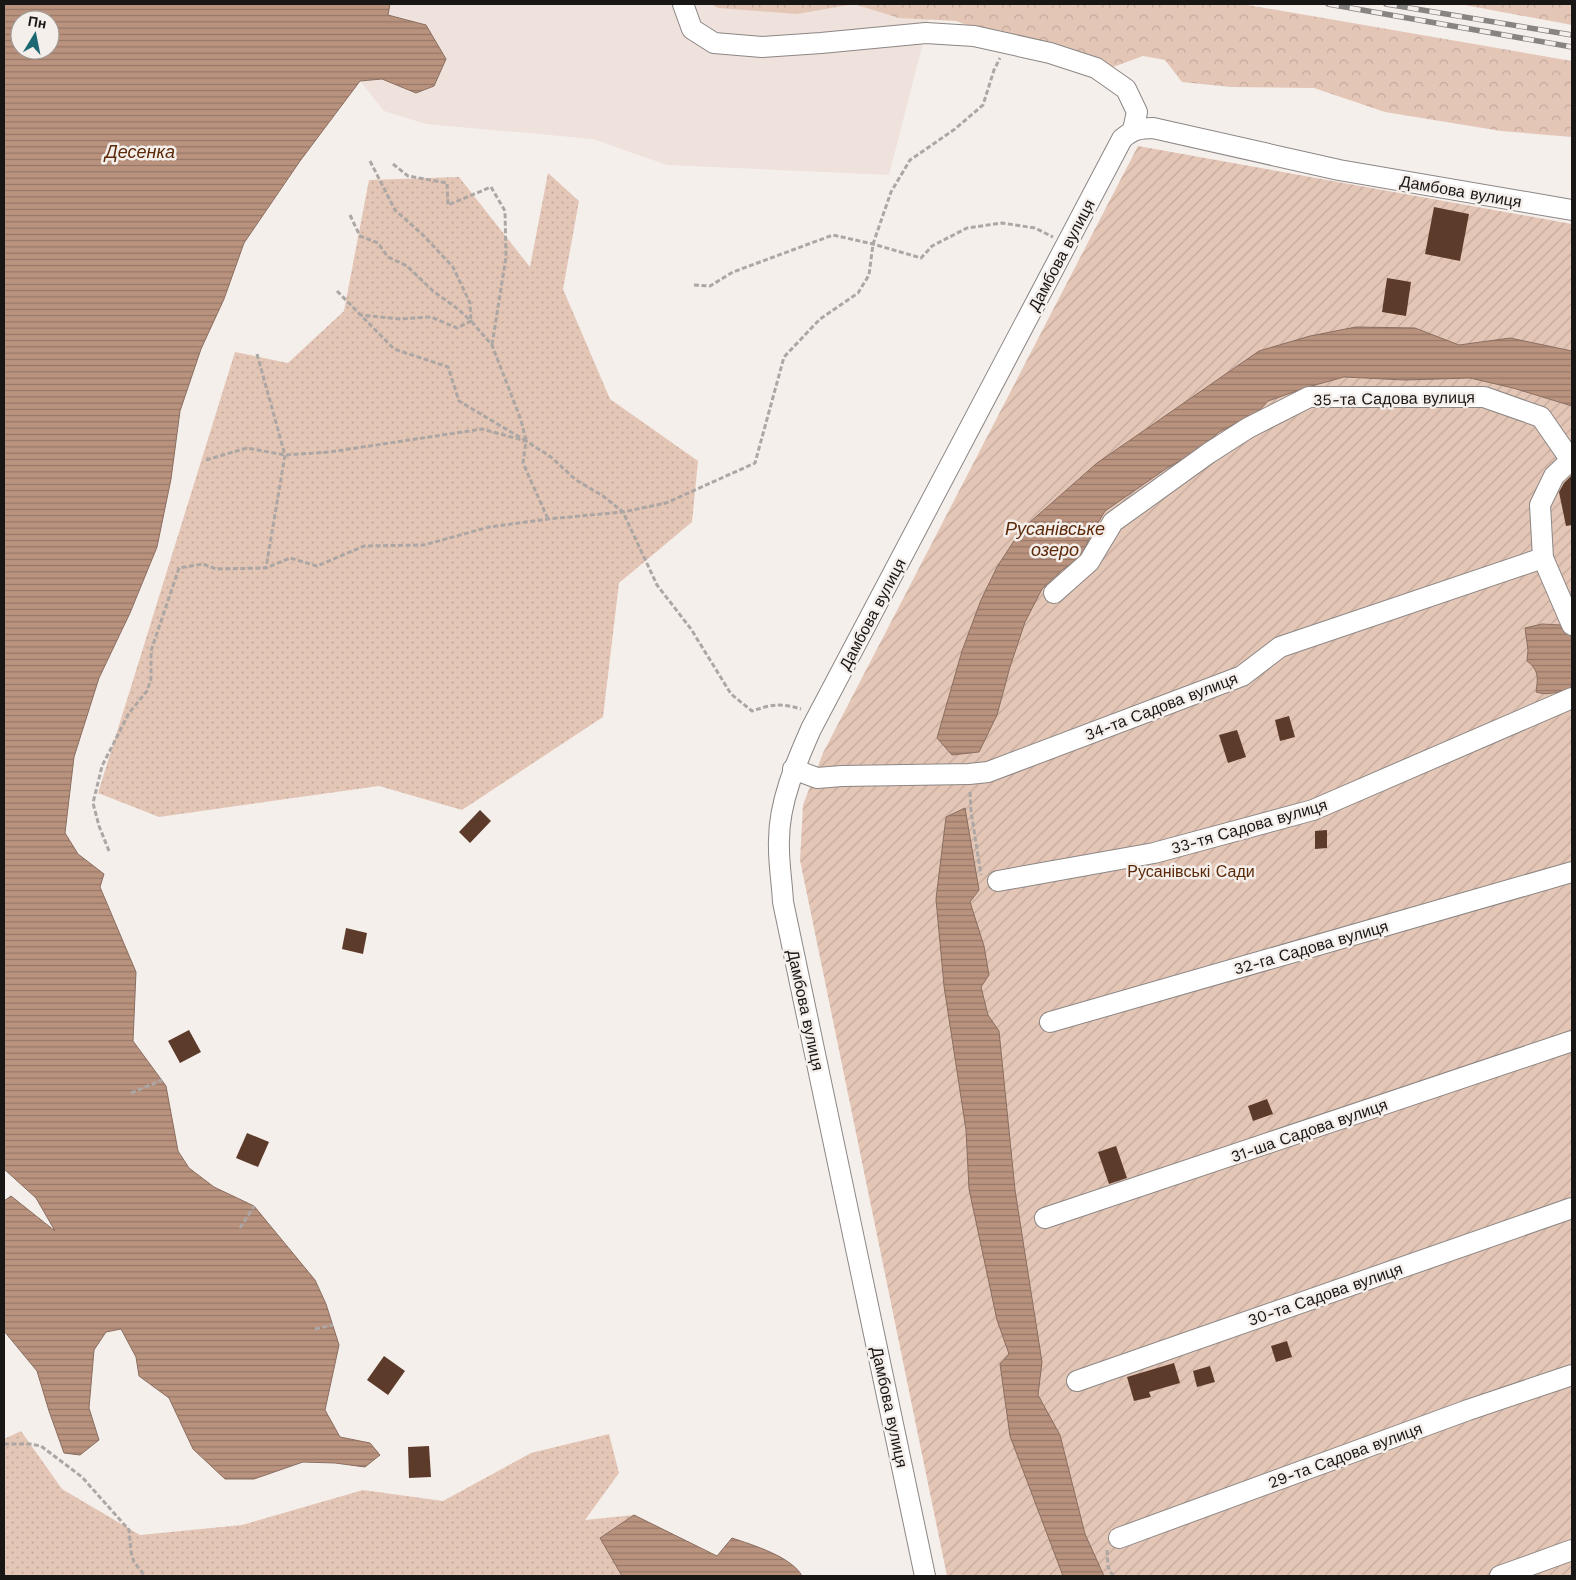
<svg xmlns="http://www.w3.org/2000/svg" width="1576" height="1580" font-family="'Work Sans',sans-serif">
<defs>
<pattern id="grass-dots" width="8" height="8" patternUnits="userSpaceOnUse" patternTransform="scale(1.25)"><rect width="8" height="8" fill="#e4c6b6"/><path d="M2 2h.1M6 6h.1" fill="none" stroke="#c3a99c" stroke-width="1.8" stroke-linecap="round"/></pattern>
<pattern id="forest-crowns" width="20" height="18" patternUnits="userSpaceOnUse" patternTransform="scale(1.25)"><rect width="20" height="18" fill="#e4c6b6"/><path d="M2 6a3 3 0 1 1 6 0M12 15a3 3 0 1 1 6 0" fill="none" stroke="#c3a99c"/></pattern>
<pattern id="garden-furrows" width="10" height="10" patternUnits="userSpaceOnUse" patternTransform="scale(1.25)"><rect width="10" height="10" fill="#e4c6b6"/><path d="M-1 1l2-2M0 10L10 0M9 11l2-2" fill="none" stroke="#c3a99c"/></pattern>
<pattern id="water-rules" width="6" height="5" patternUnits="userSpaceOnUse" patternTransform="scale(1.25)"><rect width="6" height="5" fill="#ba937f"/><path d="M0 2.5h6" fill="none" stroke="#967767"/></pattern>
</defs>
<rect width="100%" height="100%" fill="#f5efec"/>
<!-- built -->
<path fill="#efe1db" d="M390,4H933L889,175L667,165L593,139L426,124L384,111L360,81L382,79L416,93L409,19L388,15Z"/>
<!-- grass -->
<g fill="url(#grass-dots)">
<path d="M548,173L579,201L563,289L610,399L698,461L692,522L619,583L603,717L462,810L379,786L159,817L98,793L235,352L288,363L344,311L369,180L459,177L530,267Z"/>
<path d="M21,1431L62,1489L140,1535L242,1525L363,1490L443,1501L531,1453L609,1434L619,1473L585,1520L634,1515L600,1538L622,1576H4V1439Z"/>
</g>
<!-- forest -->
<g fill="url(#forest-crowns)">
<path d="M711,4H1242L1572,61V137L1501,131L1385,112L1314,88L1231,87L1182,82L1165,60L1143,56L1113,67L1090,66L1024,46L956,21L899,18L854,4L797,14L718,8Z"/>
<path d="M1459,4H1572V25Z"/>
</g>
<!-- garden -->
<path fill="url(#garden-furrows)" d="M1138,146L1572,224V1576H947L800,860L803,805L823,753Z"/>
<!-- water -->
<g fill="url(#water-rules)" stroke="#8a6e60" fill-rule="evenodd">
<path d="M4,4H390L388,15L426,25L446,59L434,86L416,93L382,79L360,81L300,161L244,243L224,299L201,349L180,411L171,479L157,547L130,613L99,678L74,757L65,833L78,854L104,874L100,887L136,972L133,1041L166,1086L178,1151L189,1168L214,1187L254,1206L315,1280L326,1304L339,1345L325,1410L340,1437L370,1443L380,1455L365,1467L335,1463L303,1462L254,1479H225L193,1449L169,1398L139,1376L136,1357L121,1329L106,1332L94,1350L89,1408L99,1440L80,1455L64,1453L49,1411L37,1371L4,1331V1201L11,1196L55,1231L36,1198L4,1169ZM20,20H50V50H20Z"/>
<path d="M1356,327L1415,328L1459,345L1510,338L1572,351V406L1513,388L1470,378L1405,380L1344,377L1308,387L1268,401L1258,412L1219,432L1197,451L1167,468L1105,511L1092,533L1080,558L1062,570L1042,589L1025,622L1010,667L997,715L979,752L952,755L937,738L962,651L981,600L997,567L1021,530L1097,463L1259,351L1310,336Z"/>
<path d="M1542,624L1561,625L1571,633L1572,662L1571,693C1555,689 1552,697 1536,692C1538,678 1539,670 1527,661L1528,650L1525,628Z"/>
<path d="M965,808L979,890L970,902L984,946L989,975L981,987L988,1015L999,1031L1015,1190L1042,1362L1038,1395L1060,1435L1085,1534L1104,1576H1063L1010,1436L1000,1364L1009,1354L997,1320L969,1189L966,1130L944,986L936,899L946,817Z"/>
<path d="M634,1515L717,1556L732,1538C753,1545 792,1557 802,1576H622L600,1538Z"/>
</g>
<!-- building -->
<g fill="#5d3b2a">
<path d="M1434,207L1469,214L1460,261L1425,254Z"/>
<path d="M1387,278L1411,282L1406,316L1382,312Z"/>
<path d="M1572,475V525L1566,526L1559,492L1564,483Z"/>
<path d="M1289,716L1295,737L1280,741L1275,720Z"/>
<path d="M1237,730L1246,757L1228,763L1219,735Z"/>
<path d="M480,810L491,821L470,843L459,832Z"/>
<path d="M1327,830V848L1315,849V831Z"/>
<path d="M346,928L367,933L363,954L342,949Z"/>
<path d="M189,1030L201,1052L180,1063L168,1041Z"/>
<path d="M1267,1099L1273,1114L1253,1121L1248,1106Z"/>
<path d="M247,1133L269,1142L258,1167L236,1158Z"/>
<path d="M1116,1146L1127,1178L1109,1184L1098,1152Z"/>
<path d="M1287,1341L1292,1357L1276,1362L1271,1346Z"/>
<path d="M384,1356L405,1371L388,1395L367,1380Z"/>
<path d="M1174,1363L1180,1383L1149,1392L1151,1397L1134,1401L1127,1377Z"/>
<path d="M1210,1366L1215,1382L1197,1387L1193,1371Z"/>
<path d="M429,1446L431,1477L409,1478L408,1447Z"/>
</g>
<g fill="none" stroke-linecap="round" stroke-linejoin="round">
<defs>
<g id="minor">
<path d="M683,4L692,29L714,43L762,47L821,43L926,33L974,36L1050,53L1096,68L1126,89L1137,112L1133,130"/>
<path d="M1572,459L1554,476L1540,505L1543,558L1572,625"/>
<path d="M1054,593L1089,562L1113,522L1209,453L1248,428L1309,397H1484L1541,417L1570,459"/>
<path d="M793,769L817,778L842,776L969,774L988,772L1242,676L1280,647L1543,558"/>
<path d="M998,881L1154,853L1313,810L1572,698"/>
<path d="M1050,1022L1572,872"/>
<path d="M1045,1218L1572,1041"/>
<path d="M1077,1381L1572,1208"/>
<path d="M1119,1538L1468,1410L1572,1375"/>
<path d="M925,1576L783,902C782,881 778,860 779,840C779,802 796,763 811,729L1122,139C1132,130 1139,128 1153,128L1339,170L1572,210"/>
<path d="M1500,1576L1572,1550"/>
</g>
</defs>
<!-- minor casing -->
<use href="#minor" stroke="#8c8684" stroke-width="22"/>
<!-- path -->
<g stroke="#aca7a5" stroke-width="3" stroke-dasharray="5 2.5" stroke-linecap="butt">
<path d="M370,161L395,210L423,235L453,267L470,303L471,321L492,345L521,420L526,440"/>
<path d="M393,164L408,176L447,183L448,205L491,187L505,211L506,257L492,345"/>
<path d="M350,215L360,236L378,243L388,257L407,266L433,291L458,309L471,321L457,328L431,317L400,319L361,315"/>
<path d="M694,285L710,286L733,272L833,235L873,244L921,258L932,246L967,228L1002,223L1035,228L1053,237"/>
<path d="M337,291L394,349L448,367L459,401L526,441L523,463L548,519"/>
<path d="M257,354L285,455L266,568"/>
<path d="M206,460L247,448L285,455L330,452L482,429L526,441L551,457L576,480L603,496L623,512L657,585L691,629L731,694L752,711C773,704 780,703 801,709"/>
<path d="M970,792L971,811L981,875"/>
<path d="M109,851L99,826L93,803L102,766L129,713L147,691L151,679V651L179,568L203,564L216,569L266,568L290,558L317,566L364,546L424,545L489,527L548,519L623,512L666,503L755,463L784,357L820,319L858,293L869,275L873,244L891,192L910,160L955,129L983,105L994,70L1000,58"/>
<path d="M131,1093L162,1080"/>
<path d="M240,1228L254,1206"/>
<path d="M315,1329L333,1325"/>
<path d="M4,1444H30L41,1446L82,1477L129,1530L131,1552L134,1562L145,1576"/>
<path d="M1107,1550L1108,1567L1113,1576"/>
</g>
<!-- minor -->
<use href="#minor" stroke="#fff" stroke-width="20"/>
<defs>
<g id="rail">
<path d="M1328,4L1572,47"/>
<path d="M1386,4L1572,35"/>
</g>
</defs>
<!-- rail casing -->
<use href="#rail" stroke="#888482" stroke-width="5.5"/>
<!-- rail -->
<use href="#rail" stroke="#f5efec" stroke-width="4" stroke-dasharray="11" stroke-linecap="butt"/>
</g>
<g text-anchor="middle" stroke-width="5" stroke-linejoin="round" paint-order="stroke">
<!-- street labels -->
<g font-size="16" fill="#191716" stroke="#f5efec">
<text transform="translate(1461 191) rotate(10)" y="6">Дамбова вулиця</text>
<text transform="translate(1061 255) rotate(-62)" y="6">Дамбова вулиця</text>
<text transform="translate(1394 398) rotate(-1)" y="6">35-та Садова вулиця</text>
<text transform="translate(872 614) rotate(-62)" y="6">Дамбова вулиця</text>
<text transform="translate(1161 706) rotate(-21)" y="6">34-та Садова вулиця</text>
<text transform="translate(1249 826) rotate(-16)" y="6">33-тя Садова вулиця</text>
<text transform="translate(1311 947) rotate(-16)" y="6">32-га Садова вулиця</text>
<text transform="translate(806 1010) rotate(78)" y="6">Дамбова вулиця</text>
<text transform="translate(1309 1130) rotate(-19)" y="6">31-ша Садова вулиця</text>
<text transform="translate(1325 1294) rotate(-19)" y="6">30-та Садова вулиця</text>
<text transform="translate(890 1407) rotate(78)" y="6">Дамбова вулиця</text>
<text transform="translate(1345 1455) rotate(-20)" y="6">29-та Садова вулиця</text>
</g>
<!-- park labels -->
<g font-size="16" fill="#5b2908" stroke="#f5efec">
<text x="1191" y="877">Русанівські Сади</text>
</g>
<!-- water labels -->
<g font-size="18" font-style="italic" fill="#5c2909" stroke="#f5efec">
<text x="140" y="158">Десенка</text>
<text x="1055" y="535">Русанівське<tspan x="1055" dy="21">озеро</tspan></text>
</g>
</g>
<!-- border -->
<rect width="1576" height="1580" fill="none" stroke="#191716" stroke-width="10"/>
<!-- north arrow -->
<g transform="translate(35 35) rotate(10)"><circle r="24" fill="#f5efec" stroke="#9d9996"/>
<path d="M0-4L9 19L0 12L-9 19Z" fill="#1e6873"/>
<text y="-8" font-size="14" font-weight="bold" text-anchor="middle" fill="#191716">Пн</text>
</g>
</svg>
